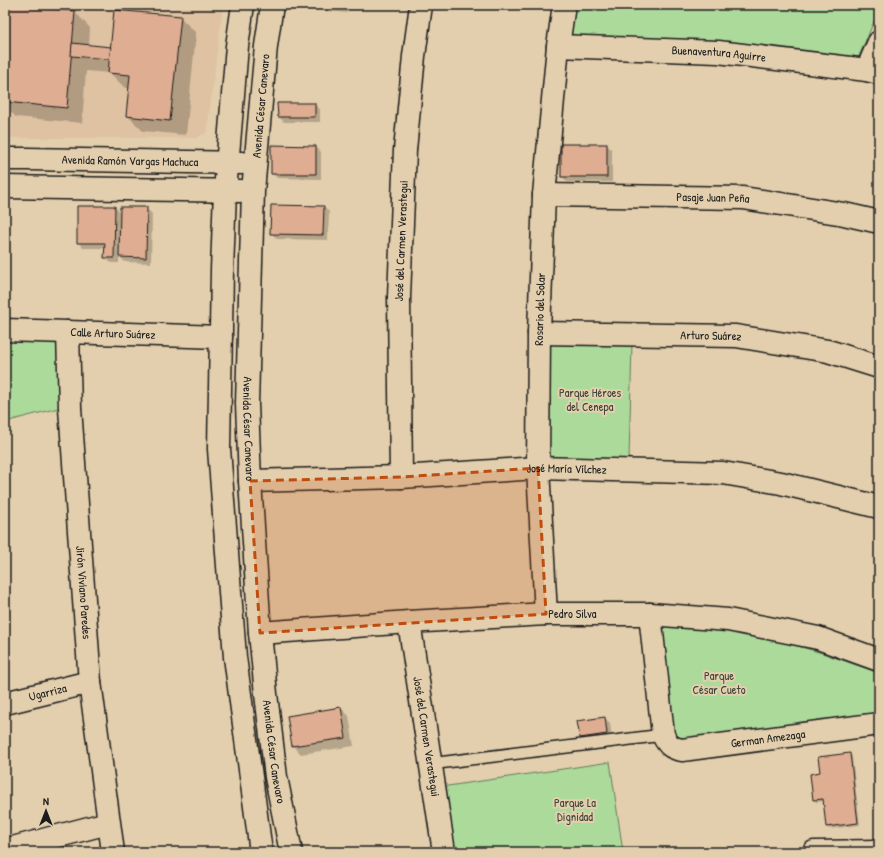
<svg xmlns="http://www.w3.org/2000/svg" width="884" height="857" font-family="'Patrick Hand',sans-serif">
<rect width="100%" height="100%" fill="#e3cfad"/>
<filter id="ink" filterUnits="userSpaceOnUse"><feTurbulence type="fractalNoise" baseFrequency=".025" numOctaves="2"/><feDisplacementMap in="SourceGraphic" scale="8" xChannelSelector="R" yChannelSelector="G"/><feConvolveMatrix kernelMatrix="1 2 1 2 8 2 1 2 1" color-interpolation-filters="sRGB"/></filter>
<g filter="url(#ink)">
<!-- built -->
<path fill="#dec2a2" d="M5,5H223L207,132L196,138H5Z"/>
<!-- green -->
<g fill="#acda9a" stroke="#647b5b">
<path d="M574,5H879V10L858,58L570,37Z"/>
<path d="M5,337L62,340V407L5,422Z"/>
<path d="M550,340L632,342L629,459L548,457Z"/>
<path d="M660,624L706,627L777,640L822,653L879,673V715L674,741Z"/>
<path d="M610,762L623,852H451L441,787Z"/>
</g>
<!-- shadow -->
<g fill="#0003">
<path d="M296,5H348L347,13L300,8Z"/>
<path d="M75,12L90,28L89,46L112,48L180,17L196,33L186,135L143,131L128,116L130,88H125L110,73L86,71L82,123L16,117L5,106V47Z"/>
<path d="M314,104L320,109V122H284L279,117Z"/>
<path d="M607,145L612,150V182H567L562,176Z"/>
<path d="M316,147L321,152V179L277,178L272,173Z"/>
<path d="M115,207L121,214L146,208L152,214L151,263L125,262L119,256V263H111L105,257V248H83L78,242Z"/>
<path d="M324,207L329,212L328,240L277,239L271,233Z"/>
<path d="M341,708L349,716L354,746L301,754L293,746L288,716Z"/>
<path d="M605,718L610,723L612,739L586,743L581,737Z"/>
<path d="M850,754L852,757L860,825L829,829L827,826L824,801L816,802L814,799L821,773Z"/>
</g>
<!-- building -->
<g fill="#dfad91" stroke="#1c1c1c">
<path d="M8,5L75,11L67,108L5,102V35Z"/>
<path d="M311,5H342V8Z"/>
<path d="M114,10L181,16L170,121L126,116L130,75L108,73Z"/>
<path d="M72,43L111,47L109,59L71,56Z"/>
<path d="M277,103H315V117H278Z"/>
<rect x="561" y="144" width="46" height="33"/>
<path d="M271,145L316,146V174H271Z"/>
<path d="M271,205L324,206L323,235L270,234Z"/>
<path d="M77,206H115L114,258H104L105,243H77Z"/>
<path d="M120,207H147L146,258L119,257Z"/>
<path d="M341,707L346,738L292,746L287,716Z"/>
<path d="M605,717L607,734L580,738L577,721Z"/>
<path d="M850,753L858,823L826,827L823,799L813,800L810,774L820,772L818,757Z"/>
</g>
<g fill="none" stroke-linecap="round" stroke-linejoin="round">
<defs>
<path id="service" d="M430,764L663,735"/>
<g id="minor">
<path id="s1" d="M558,46L718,52L867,70L879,73"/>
<path d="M867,70L879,42"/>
<path id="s2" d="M544,195L743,198L844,214L879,222"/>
<path id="s3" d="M5,330L221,337"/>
<path id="s4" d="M68,332L70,408L90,682L113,852"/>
<path id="s5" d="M539,333L736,336L828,351L879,367"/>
<path id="s6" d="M401,477L399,297L405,150L414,56L421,5"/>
<path id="s7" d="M250,481L401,477L538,468L723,473L781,483L879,507"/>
<path id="s8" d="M546,614L538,468L539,333L544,195L558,46L564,5"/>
<path id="s9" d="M650,614L663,735C668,745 671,748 682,750L879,724"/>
<path id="s10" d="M409,622L444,852"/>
<path id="s11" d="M260,633L409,622L546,614H650L728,620L818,638L879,660"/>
<path id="s12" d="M5,703L90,682"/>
<path d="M5,850L108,823"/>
</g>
<path id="tertiary" d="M814,852L879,851"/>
<g id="secondary">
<path d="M243,5L237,46L225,191L222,270L219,449L235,657L261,852"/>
<path id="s13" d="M272,5L266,46L253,191L247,404L250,481L260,633L266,694L276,777L291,852"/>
<path id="s14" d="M5,159H28L242,163"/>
<path d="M5,187L240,191"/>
</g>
</defs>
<!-- service casing -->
<use href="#service" stroke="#1c1c1c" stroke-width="14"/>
<!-- minor casing -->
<use href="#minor" stroke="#1c1c1c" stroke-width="25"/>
<!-- tertiary casing -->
<use href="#tertiary" stroke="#1c1c1c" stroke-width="25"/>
<!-- secondary casing -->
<use href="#secondary" stroke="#1c1c1c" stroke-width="25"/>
<!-- service -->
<use href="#service" stroke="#e3cfad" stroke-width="11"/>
<!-- minor -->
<use href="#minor" stroke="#e3cfad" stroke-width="22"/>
<!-- tertiary -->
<use href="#tertiary" stroke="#e3cfad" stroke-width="22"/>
<!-- secondary -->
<use href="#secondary" stroke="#e3cfad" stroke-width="22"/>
</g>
</g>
<!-- marked area -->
<path fill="#bf4d0f" fill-opacity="0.2" stroke="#bf4d0f" stroke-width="3" stroke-dasharray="8 5" stroke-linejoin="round" d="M538,468L546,614L260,633L250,481L401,477Z"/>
<g text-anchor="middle" stroke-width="4" stroke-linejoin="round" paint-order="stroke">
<!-- street labels -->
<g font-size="12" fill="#1c1c1c" stroke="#e3cfad">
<text dy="4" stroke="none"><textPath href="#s1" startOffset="161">Buenaventura Aguirre</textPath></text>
<text transform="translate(261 106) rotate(-85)" y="4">Avenida César Canevaro</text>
<text dy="4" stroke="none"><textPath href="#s14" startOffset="125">Avenida Ramón Vargas Machuca</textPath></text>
<text dy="4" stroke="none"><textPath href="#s2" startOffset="169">Pasaje Juan Peña</textPath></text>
<text dy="4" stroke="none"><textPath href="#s6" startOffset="236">José del Carmen Verastegui</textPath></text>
<text dy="4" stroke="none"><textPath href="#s8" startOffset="305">Rosario del Solar</textPath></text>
<text dy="4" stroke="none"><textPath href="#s3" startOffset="108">Calle Arturo Suárez</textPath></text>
<text dy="4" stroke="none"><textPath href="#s5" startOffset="172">Arturo Suárez</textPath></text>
<text dy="4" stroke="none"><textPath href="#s13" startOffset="425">Avenida César Canevaro</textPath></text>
<text dy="4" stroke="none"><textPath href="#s7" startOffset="317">José María Vílchez</textPath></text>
<text dy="4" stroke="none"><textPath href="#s4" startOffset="261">Jirón Viviano Paredes</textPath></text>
<text dy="4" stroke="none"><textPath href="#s11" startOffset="313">Pedro Silva</textPath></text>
<text dy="4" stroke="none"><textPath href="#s12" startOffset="44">Ugarriza</textPath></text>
<text dy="4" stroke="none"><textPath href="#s10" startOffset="116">José del Carmen Verastegui</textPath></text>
<text dy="4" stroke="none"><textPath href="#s9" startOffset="234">German Amezaga</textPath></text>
<text dy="4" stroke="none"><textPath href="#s13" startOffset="749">Avenida César Canevaro</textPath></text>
</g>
<!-- park labels -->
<g font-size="12" fill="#394235" stroke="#e3cfad">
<text x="590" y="397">Parque Héroes<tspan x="590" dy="14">del Cenepa</tspan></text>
<text x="719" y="680">Parque<tspan x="719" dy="14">César Cueto</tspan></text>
<text x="575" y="807">Parque La<tspan x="575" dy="14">Dignidad</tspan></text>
</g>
</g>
<!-- margin -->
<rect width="884" height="857" fill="none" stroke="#e3cfad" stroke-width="20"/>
<rect x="10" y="10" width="864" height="837" fill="none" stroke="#1c1c1c" stroke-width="1.5" filter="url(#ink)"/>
<!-- north arrow -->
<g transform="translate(46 811)" stroke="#e3cfad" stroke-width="3" paint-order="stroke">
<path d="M0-3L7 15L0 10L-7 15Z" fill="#1c1c1c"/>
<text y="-6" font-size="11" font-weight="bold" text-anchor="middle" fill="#1c1c1c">N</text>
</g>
</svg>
